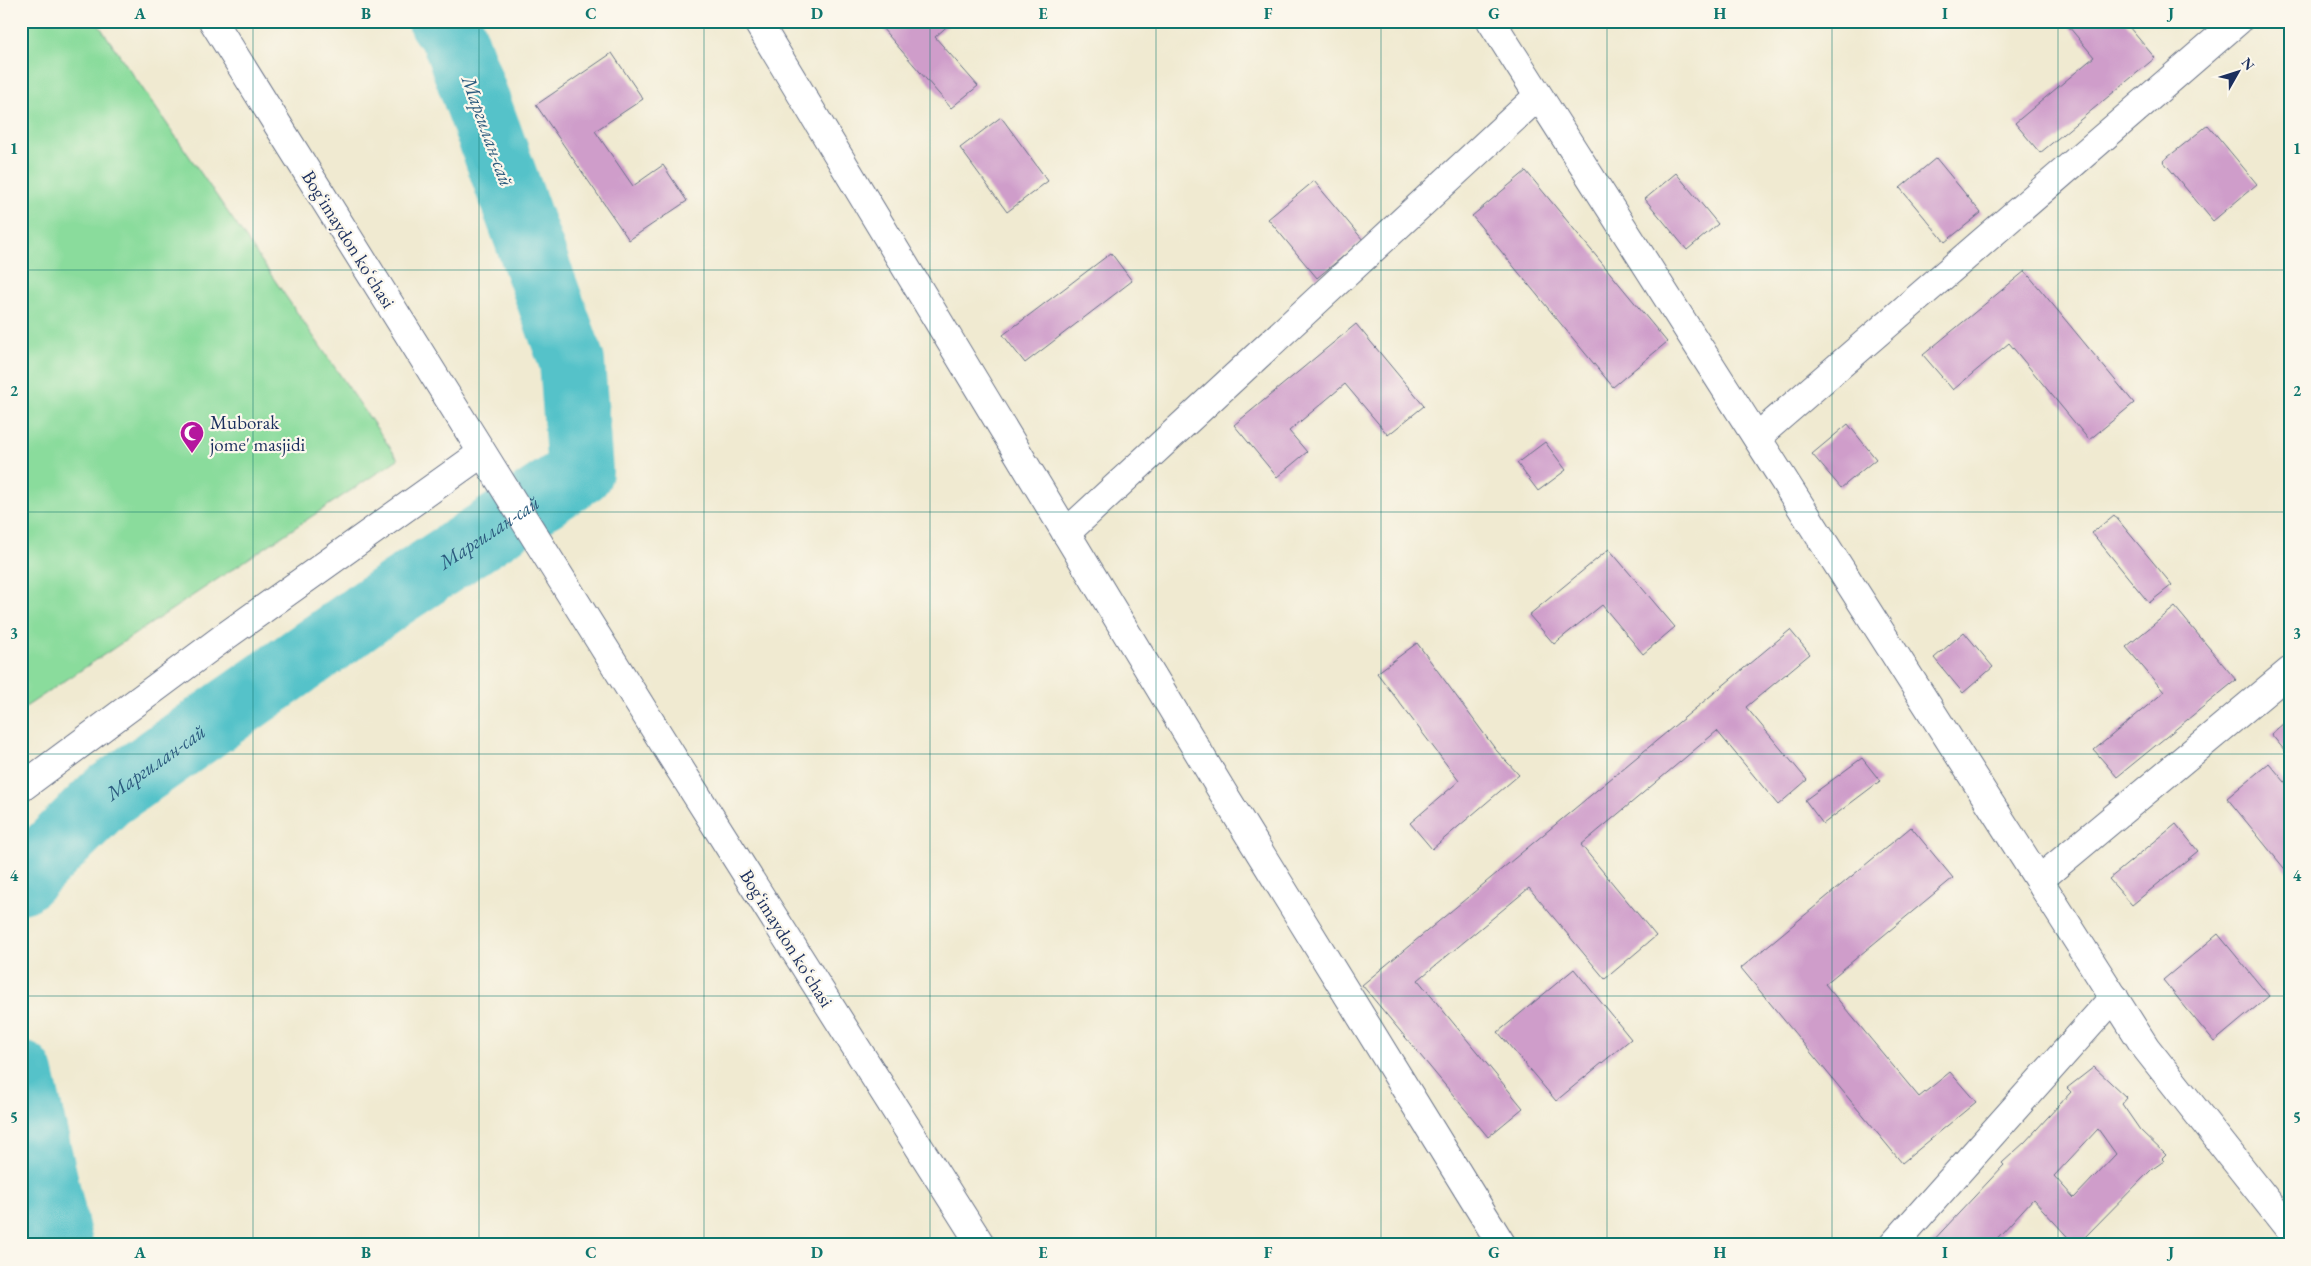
<svg xmlns="http://www.w3.org/2000/svg" width="2311" height="1266" font-family="'EB Garamond',serif">
<rect width="100%" height="100%" fill="#fbf7ec"/>
<filter id="ink" filterUnits="userSpaceOnUse"><feTurbulence type="fractalNoise" baseFrequency=".02" numOctaves="2"/><feDisplacementMap in="SourceGraphic" scale="10" xChannelSelector="R" yChannelSelector="G"/><feConvolveMatrix kernelMatrix="1 2 1 2 8 2 1 2 1" color-interpolation-filters="sRGB"/></filter>
<filter id="wash" filterUnits="userSpaceOnUse"><feTurbulence type="fractalNoise" baseFrequency=".0096" numOctaves="4" result="noise"/><feDisplacementMap in="SourceGraphic" scale="20" xChannelSelector="R" yChannelSelector="G"/><feGaussianBlur stdDeviation="1.12" result="paint"/><feColorMatrix in="noise" values="0 0 0 0 0 0 0 0 0 0 0 0 0 0 0 0 0 1.4 0 .05"/><feComposite in="paint" operator="in"/></filter>
<g filter="url(#wash)">
<rect width="100%" height="100%" fill="#f0ead1"/>
<!-- green -->
<path fill="#8adc9c" stroke="#52867d" d="M21,21H96L398,459L21,710Z"/>
<g fill="none" stroke-linecap="round" stroke-linejoin="round">
<!-- river -->
<g stroke="#54c2c9" stroke-width="66">
<path id="s1" d="M21,881L106,797L392,596L580,472L572,362L453,35L441,21"/>
<path d="M21,1074L60,1245"/>
</g>
</g>
<g id="blocks">
<!-- building -->
<g fill="#cf9dca" fill-rule="evenodd">
<path d="M876,21H953L935,37L978,86L951,108Z"/>
<path d="M2064,21H2124L2155,58L2040,153L2015,123L2094,57Z"/>
<path d="M612,53L643,99L595,131L633,186L663,165L687,201L629,240L536,105Z"/>
<path d="M1001,117L1048,181L1007,212L960,148Z"/>
<path d="M2208,125L2257,184L2213,221L2163,161Z"/>
<path d="M1936,158L1981,213L1945,242L1900,188Z"/>
<path d="M1526,171L1667,342L1613,387L1472,216Z"/>
<path d="M1676,173L1718,224L1687,250L1645,199Z"/>
<path d="M1314,181L1363,240L1317,278L1268,219Z"/>
<path d="M1111,253L1132,281L1025,363L1003,335Z"/>
<path d="M2025,271L2134,403L2089,440L2009,343L1953,390L1923,355Z"/>
<path d="M1356,324L1424,406L1388,435L1345,384L1289,431L1307,452L1277,477L1234,425Z"/>
<path d="M1848,424L1876,459L1841,488L1812,454Z"/>
<path d="M1545,442L1566,470L1538,491L1517,463Z"/>
<path d="M2114,515L2172,585L2149,603L2092,533Z"/>
<path d="M1609,549L1675,627L1643,654L1602,605L1554,644L1529,615Z"/>
<path d="M2175,607L2236,680L2117,777L2094,750L2164,692L2126,647Z"/>
<path d="M1790,630L1810,654L1746,707L1807,780L1778,805L1717,731L1581,845L1656,936L1605,979L1529,888L1418,980L1523,1108L1488,1137L1362,985Z"/>
<path d="M1964,632L1993,667L1963,693L1934,658Z"/>
<path d="M1417,643L1496,750L1519,775L1432,849L1410,823L1459,781L1377,673Z"/>
<path d="M2290,718V757L2271,734Z"/>
<path d="M1862,758L1880,781L1823,824L1805,800Z"/>
<path d="M2269,763L2290,788L2288,873L2227,798Z"/>
<path d="M2176,824L2198,851L2132,905L2109,879Z"/>
<path d="M1911,827L1953,878L1825,984L1919,1097L1950,1072L1976,1102L1902,1163L1741,968Z"/>
<path d="M2218,934L2269,996L2214,1042L2163,980Z"/>
<path d="M1574,969L1631,1039L1556,1101L1498,1032Z"/>
<path d="M2094,1067L2127,1098L2122,1104L2140,1130L2166,1155L2162,1159L2164,1161L2151,1170L2080,1242L2079,1241L2075,1245L2033,1199L1991,1245H1929L2004,1165L2002,1163L2025,1142L2071,1092L2067,1088ZM2098,1129L2116,1154L2074,1198L2054,1176Z"/>
</g>
</g>
</g>
<g filter="url(#ink)">
<use href="#blocks" fill-opacity="0" stroke="#667086" stroke-width="1"/>
<g fill="none" stroke-linecap="round" stroke-linejoin="round">
<defs>
<g id="minor">
<path d="M757,21L1225,796L1502,1245"/>
<path d="M1491,21L2146,1048L2290,1230"/>
<path d="M1757,437L2238,21"/>
<path d="M1066,533L1538,96"/>
<path d="M21,788L227,635L482,453"/>
<path d="M2039,880L2290,671"/>
<path d="M1893,1245L2114,997"/>
</g>
<path id="major" d="M213,21L673,758L981,1245"/>
</defs>
<!-- minor casing -->
<use href="#minor" stroke="#667086" stroke-width="30"/>
<!-- major casing -->
<use href="#major" stroke="#667086" stroke-width="30"/>
<!-- minor -->
<use href="#minor" stroke="#fff" stroke-width="28"/>
<!-- major -->
<use href="#major" stroke="#fff" stroke-width="28"/>
</g>
</g>
<!-- grid -->
<path fill="none" stroke="#0f766e" stroke-width="1" stroke-opacity="0.55" d="M253,21V1245M479,21V1245M704,21V1245M930,21V1245M1156,21V1245M1381,21V1245M1607,21V1245M1832,21V1245M2058,21V1245M21,270H2290M21,512H2290M21,754H2290M21,996H2290"/>
<!-- icons -->
<defs>
<symbol id="mosque-pin" viewBox="-11 -11 22 30"><path d="M0 17L-7.5 6A9.5 9.5 0 1 1 7.5 6Z" fill="#b5179e" stroke="#fbf7ec"/><path d="M3.5-4.9A6 6 0 1 0 3.5 4.9A5 5 0 1 1 3.5-4.9Z" fill="#fff"/></symbol>
</defs>
<g fill-rule="evenodd">
<use href="#mosque-pin" x="178" y="419" width="28" height="38"/>
</g>
<g text-anchor="middle" stroke-width="4.5" stroke-linejoin="round" paint-order="stroke">
<!-- street labels -->
<g font-size="19" fill="#1b2f5e" stroke="#fbf7ec">
<text transform="translate(349 239) rotate(58)" y="7">Bogʻimaydon koʻchasi</text>
<text transform="translate(787 938) rotate(58)" y="7">Bogʻimaydon koʻchasi</text>
</g>
<!-- poi labels -->
<g font-size="19" fill="#1b2f5e" stroke="#fbf7ec" text-anchor="start">
<text x="210" y="429">Muborak<tspan x="210" dy="22">jome' masjidi</tspan></text>
</g>
<!-- water labels -->
<g font-size="20" font-style="italic" fill="#2c5b7e" stroke="#fbf7ec">
<text transform="translate(488 131) rotate(70)" y="7">Маргилан-сай</text>
<text dy="7" stroke="none"><textPath href="#s1" startOffset="585">Маргилан-сай</textPath></text>
<text dy="7" stroke="none"><textPath href="#s1" startOffset="180">Маргилан-сай</textPath></text>
</g>
</g>
<!-- margin -->
<rect width="2311" height="1266" fill="none" stroke="#fbf7ec" stroke-width="55"/>
<!-- north arrow -->
<g transform="translate(2238 72) rotate(51)" stroke="#fbf7ec" stroke-width="4" paint-order="stroke">
<path d="M0-4L9 19L0 12L-9 19Z" fill="#1b2f5e"/>
<text y="-8" font-size="14" font-weight="bold" text-anchor="middle" fill="#1b2f5e">N</text>
</g>
<rect x="28" y="28" width="2256" height="1210" fill="none" stroke="#0f766e" stroke-width="2"/>
<g font-size="16" text-anchor="middle" font-weight="bold" fill="#0f766e">
<text x="140" y="19">A</text>
<text x="366" y="19">B</text>
<text x="591" y="19">C</text>
<text x="817" y="19">D</text>
<text x="1043" y="19">E</text>
<text x="1268" y="19">F</text>
<text x="1494" y="19">G</text>
<text x="1720" y="19">H</text>
<text x="1945" y="19">I</text>
<text x="2171" y="19">J</text>
<text x="14" y="154">1</text>
<text x="2297" y="154">1</text>
<text x="14" y="396">2</text>
<text x="2297" y="396">2</text>
<text x="14" y="639">3</text>
<text x="2297" y="639">3</text>
<text x="14" y="881">4</text>
<text x="2297" y="881">4</text>
<text x="14" y="1123">5</text>
<text x="2297" y="1123">5</text>
<text x="140" y="1258">A</text>
<text x="366" y="1258">B</text>
<text x="591" y="1258">C</text>
<text x="817" y="1258">D</text>
<text x="1043" y="1258">E</text>
<text x="1268" y="1258">F</text>
<text x="1494" y="1258">G</text>
<text x="1720" y="1258">H</text>
<text x="1945" y="1258">I</text>
<text x="2171" y="1258">J</text>
</g>
</svg>
